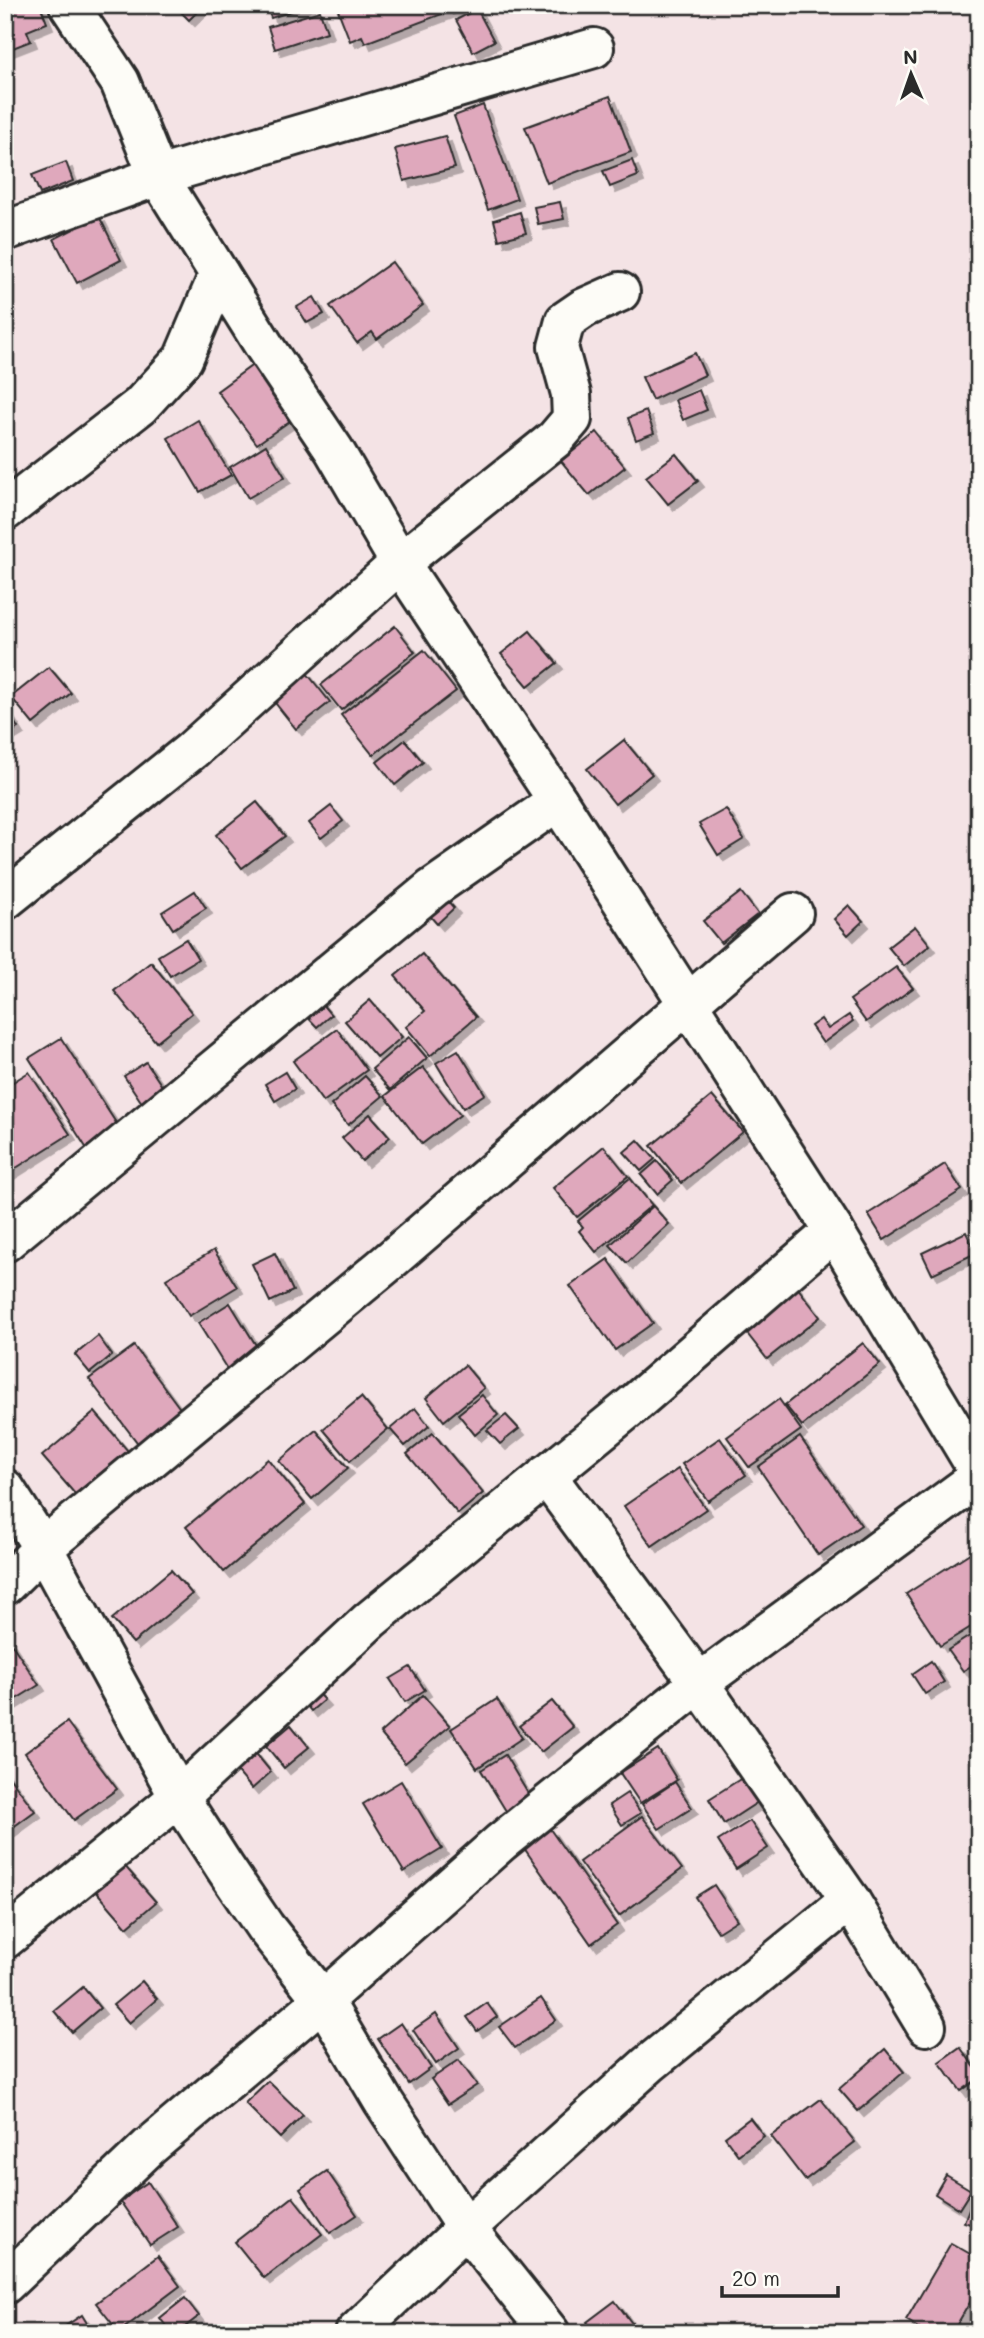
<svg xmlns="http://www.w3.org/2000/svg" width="984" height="2338" font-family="Mali,sans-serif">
<defs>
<filter id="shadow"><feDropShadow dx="6" dy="6" stdDeviation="0" flood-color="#0004"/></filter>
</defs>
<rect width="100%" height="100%" fill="#f4e3e5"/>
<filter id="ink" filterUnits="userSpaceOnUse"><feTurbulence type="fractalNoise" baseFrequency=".0143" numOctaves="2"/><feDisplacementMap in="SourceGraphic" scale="14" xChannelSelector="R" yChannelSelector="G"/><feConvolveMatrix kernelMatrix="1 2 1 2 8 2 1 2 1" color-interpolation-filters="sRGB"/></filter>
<g filter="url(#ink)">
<!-- building -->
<g fill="#dfa8bc" stroke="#2b2b2b" stroke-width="2" filter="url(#shadow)">
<path d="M5,5H40L47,23L27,31L31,41L5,51Z"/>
<path d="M174,5H203V6L189,20Z"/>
<path d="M266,5H310L271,18Z"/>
<path d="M336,5H448L450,11L365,43L362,36L350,41Z"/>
<path d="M449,5H475L453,14Z"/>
<path d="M477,9L494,41L473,52L456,20Z"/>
<path d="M320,11L327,32L275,49L268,27Z"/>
<path d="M610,96L631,152L547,183L525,127Z"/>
<path d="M483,105L517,199L488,210L454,116Z"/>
<path d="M445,136L455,168L404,181L395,149Z"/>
<path d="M632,160L638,176L610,187L603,171Z"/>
<path d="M66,162L73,181L40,194L32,175Z"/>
<path d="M560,202L564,219L538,224L534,207Z"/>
<path d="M520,212L526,233L499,240L494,220Z"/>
<path d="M99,216L121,260L77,283L54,239Z"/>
<path d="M392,262L423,305L377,339L372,332L357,343L330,306Z"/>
<path d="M314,297L324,314L307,323L297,307Z"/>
<path d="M695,353L705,375L652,400L642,377Z"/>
<path d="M254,364L294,418L257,444L217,391Z"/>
<path d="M699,390L707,410L683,420L675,400Z"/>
<path d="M646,411L654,433L636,440L628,418Z"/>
<path d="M198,420L231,475L200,492L168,438Z"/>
<path d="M597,432L625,467L589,495L561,461Z"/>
<path d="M266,445L285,477L248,498L230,467Z"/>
<path d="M676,454L698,481L668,504L646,477Z"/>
<path d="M395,626L415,652L341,710L321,685Z"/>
<path d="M530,631L557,663L528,686L501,654Z"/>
<path d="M424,650L456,691L373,755L341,715Z"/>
<path d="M49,667L71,693L33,724L11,697Z"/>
<path d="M306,672L330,702L296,729L272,699Z"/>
<path d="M5,707L18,728L5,736Z"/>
<path d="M405,740L423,762L395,785L377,762Z"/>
<path d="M624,740L652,774L615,804L587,769Z"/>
<path d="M257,802L285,836L242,868L216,835Z"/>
<path d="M331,806L343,821L321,838L309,823Z"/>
<path d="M726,809L744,839L718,855L699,824Z"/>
<path d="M195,891L206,908L173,929L162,912Z"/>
<path d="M440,892L454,908L437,924L423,908Z"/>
<path d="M741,892L758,914L721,943L703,921Z"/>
<path d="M849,905L863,921L848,935L834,919Z"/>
<path d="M915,926L930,945L904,966L888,947Z"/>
<path d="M186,939L198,959L170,976L158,956Z"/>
<path d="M422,954L476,1017L430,1056L406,1027L425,1011L395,976Z"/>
<path d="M151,962L192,1013L156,1042L114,991Z"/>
<path d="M896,967L913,988L866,1022L850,1000Z"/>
<path d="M317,998L331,1015L317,1027L302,1011Z"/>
<path d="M370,1000L402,1037L377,1058L345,1021Z"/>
<path d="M849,1015L853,1021L823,1043L811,1026L821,1019L828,1029Z"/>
<path d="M337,1029L367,1070L323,1102L293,1061Z"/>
<path d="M409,1037L427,1058L390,1090L372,1069Z"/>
<path d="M61,1038L120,1129L87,1149L29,1058Z"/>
<path d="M458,1050L485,1094L463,1108L436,1063Z"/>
<path d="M146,1062L164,1089L142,1103L124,1076Z"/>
<path d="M423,1067L460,1115L422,1144L385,1096Z"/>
<path d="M29,1072L70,1134L5,1175V1087Z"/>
<path d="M285,1072L295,1089L275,1101L265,1084Z"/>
<path d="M365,1076L383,1096L348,1125L331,1105Z"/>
<path d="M712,1096L743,1132L681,1183L651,1146Z"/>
<path d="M370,1114L390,1137L362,1161L342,1138Z"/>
<path d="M638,1140L655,1159L641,1171L624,1152Z"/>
<path d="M604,1146L628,1176L577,1217L553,1188Z"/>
<path d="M657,1161L673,1180L657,1194L641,1175Z"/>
<path d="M945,1164L962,1190L884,1240L868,1214Z"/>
<path d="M630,1178L652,1205L596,1252L579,1231L583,1227L578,1221Z"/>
<path d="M653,1206L669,1224L627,1263L610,1245Z"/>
<path d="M966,1232L976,1253L932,1274L922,1253Z"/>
<path d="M214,1250L237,1287L189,1316L166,1279Z"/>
<path d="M275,1253L293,1291L270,1302L252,1264Z"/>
<path d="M608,1259L653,1323L615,1350L570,1286Z"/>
<path d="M791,1279L820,1317L767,1359L738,1322Z"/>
<path d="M230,1303L262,1355L230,1374L198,1323Z"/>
<path d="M98,1336L112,1355L90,1373L75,1355Z"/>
<path d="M863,1343L880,1364L802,1426L785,1405Z"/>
<path d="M134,1346L184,1414L140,1446L89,1379Z"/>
<path d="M465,1365L484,1388L444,1421L426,1398Z"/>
<path d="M482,1395L498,1415L475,1435L458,1414Z"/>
<path d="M361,1397L388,1429L350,1461L323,1429Z"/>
<path d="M779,1399L801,1430L749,1467L727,1437Z"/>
<path d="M415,1408L429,1426L405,1446L390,1429Z"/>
<path d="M95,1412L128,1451L75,1494L42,1456Z"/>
<path d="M506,1415L519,1429L500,1444L487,1430Z"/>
<path d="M316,1430L348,1468L312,1499L279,1461Z"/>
<path d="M433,1433L483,1493L458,1514L407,1454Z"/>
<path d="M800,1437L861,1525L818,1555L758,1467Z"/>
<path d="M720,1438L746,1475L708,1501L682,1464Z"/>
<path d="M268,1459L305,1504L224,1572L186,1527Z"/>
<path d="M678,1469L706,1509L652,1546L624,1506Z"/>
<path d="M976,1549L979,1553V1622L940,1646L906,1594Z"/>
<path d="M171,1570L192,1594L133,1643L112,1619Z"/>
<path d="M979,1630V1661L963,1671L948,1650Z"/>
<path d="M5,1634L39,1685L5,1706Z"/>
<path d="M931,1661L944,1682L925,1694L912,1674Z"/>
<path d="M410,1667L425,1690L405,1702L390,1679Z"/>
<path d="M311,1686L324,1700L311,1711L299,1696Z"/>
<path d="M423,1695L450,1726L405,1763L380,1733Z"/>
<path d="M497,1699L522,1738L477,1768L451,1729Z"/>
<path d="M552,1701L573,1727L541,1752L519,1726Z"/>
<path d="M67,1722L117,1789L74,1820L25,1753Z"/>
<path d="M291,1725L309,1747L284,1768L266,1746Z"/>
<path d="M658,1749L677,1780L640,1803L620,1773Z"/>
<path d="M254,1751L271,1772L252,1789L234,1768Z"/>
<path d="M505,1755L533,1802L509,1816L481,1770Z"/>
<path d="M5,1771L35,1811L5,1833Z"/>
<path d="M745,1776L761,1800L724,1824L709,1799Z"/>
<path d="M401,1781L442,1849L404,1872L363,1804Z"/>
<path d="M675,1782L692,1808L659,1829L642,1804Z"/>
<path d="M627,1793L641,1813L622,1825L609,1805Z"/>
<path d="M642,1816L682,1869L619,1916L579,1862Z"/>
<path d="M750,1821L768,1848L736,1869L718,1841Z"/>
<path d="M550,1829L617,1925L591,1944L524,1848Z"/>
<path d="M124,1865L156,1902L127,1927L95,1890Z"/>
<path d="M714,1885L737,1920L718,1932L695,1897Z"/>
<path d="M142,1981L157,1999L129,2023L113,2005Z"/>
<path d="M83,1987L100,2008L72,2032L54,2011Z"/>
<path d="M541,1998L556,2020L515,2048L499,2027Z"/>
<path d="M487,2003L497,2017L477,2031L467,2017Z"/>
<path d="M436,2014L459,2048L436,2064L413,2030Z"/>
<path d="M401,2023L431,2068L409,2084L378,2039Z"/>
<path d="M960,2047L979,2073V2078L961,2091L939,2062Z"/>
<path d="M885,2049L904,2072L858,2111L839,2089Z"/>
<path d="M459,2060L477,2085L448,2104L431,2079Z"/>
<path d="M268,2081L303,2115L280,2138L245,2103Z"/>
<path d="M821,2099L855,2142L805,2180L771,2136Z"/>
<path d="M750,2118L764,2136L738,2155L725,2137Z"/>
<path d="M327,2171L357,2215L330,2233L300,2189Z"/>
<path d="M946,2175L971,2190L959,2209L935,2194Z"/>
<path d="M148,2182L178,2227L150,2245L120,2201Z"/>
<path d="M979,2183V2227L964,2222Z"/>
<path d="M293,2197L322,2234L264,2278L235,2242Z"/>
<path d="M951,2243L979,2259V2287L952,2333H928L906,2320Z"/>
<path d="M158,2256L180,2286L119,2332L96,2303Z"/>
<path d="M185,2298L199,2316L177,2333H171L160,2318Z"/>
<path d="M615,2301L637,2330L595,2333L587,2322Z"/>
<path d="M82,2315L93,2333H55Z"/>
</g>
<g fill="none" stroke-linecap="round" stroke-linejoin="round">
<defs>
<g id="street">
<path d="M69,5L120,82L158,176L266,349L334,450L400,563L558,801L834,1231L979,1472"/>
<path d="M5,231L158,176L594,48"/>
<path d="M5,511L140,406L183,359L219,274"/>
<path d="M5,900L191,751L400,563L555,439L572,419L571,394L558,347L565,321L584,308L620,292"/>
<path d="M5,1242L433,888L558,801"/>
<path d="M546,1475L699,1683L850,1900L926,2026"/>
<path d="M5,1489L43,1548L179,1797L225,1868L265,1927L323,2000L383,2101L466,2228L550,2333"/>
<path d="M5,1585L43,1548L385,1265L793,913"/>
<path d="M5,1939L179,1797L370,1620L634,1404L834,1231"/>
<path d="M5,2284L149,2147L323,2000L501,1842L699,1683L979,1477"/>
<path d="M355,2333L466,2228L649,2064L850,1900"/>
</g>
</defs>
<!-- street casing -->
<use href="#street" stroke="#2b2b2b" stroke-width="44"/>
<!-- street -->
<use href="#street" stroke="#fdfcf7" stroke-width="38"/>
</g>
</g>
<!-- margin -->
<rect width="984" height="2338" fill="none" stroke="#fdfcf7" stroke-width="28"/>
<rect x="14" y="14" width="956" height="2310" fill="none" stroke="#2b2b2b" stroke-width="2.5" filter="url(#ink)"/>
<!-- north arrow -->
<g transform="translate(911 74) rotate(358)" stroke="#fdfcf7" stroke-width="5" paint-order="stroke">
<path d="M0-5L12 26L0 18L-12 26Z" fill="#2b2b2b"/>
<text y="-10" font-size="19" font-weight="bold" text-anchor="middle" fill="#2b2b2b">N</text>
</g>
<!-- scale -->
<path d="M722 2286v10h116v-10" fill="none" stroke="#2b2b2b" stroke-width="3.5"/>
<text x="732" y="2286" font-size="21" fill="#2b2b2b" stroke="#fdfcf7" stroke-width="5" paint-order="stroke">20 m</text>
</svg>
